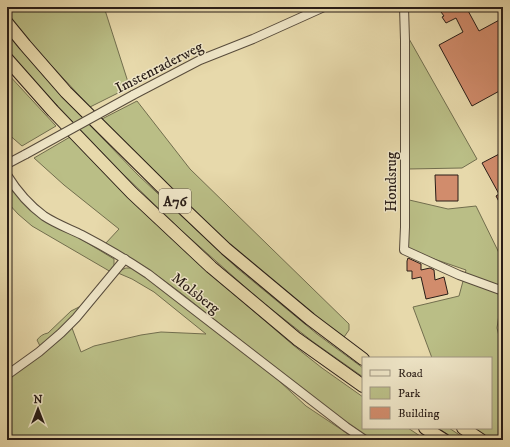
<svg xmlns="http://www.w3.org/2000/svg" width="510" height="447" font-family="'IM FELL DW Pica',serif">
<rect width="100%" height="100%" fill="#e7d9ab"/>
<filter id="stains"><feTurbulence type="fractalNoise" baseFrequency=".005" numOctaves="4"/><feColorMatrix values="0 0 0 0 .2 0 0 0 0 .09 0 0 0 0 .02 0 0 0 .5 -.17"/></filter>
<radialGradient id="worn" r=".72"><stop offset=".6" stop-color="#630" stop-opacity="0"/><stop offset="1" stop-color="#630" stop-opacity=".3"/></radialGradient>
<!-- green -->
<g fill="#babe86" stroke="#726e4e">
<path d="M7,7H104L128,82L126,89L90,107L37,50L13,22L7,14Z"/>
<path d="M7,31L44,76L79,114L138,175L237,268L317,334L363,368V377L312,341L261,301L182,231L121,172L28,75L7,50Z"/>
<path d="M408,37L477,159L462,168L408,169Z"/>
<path d="M7,73L56,126L22,146L7,133Z"/>
<path d="M137,101L190,169L349,324V330L342,340L261,275L100,120Z"/>
<path d="M70,137L122,191L155,223L222,284L293,345L322,368L363,397V428H408L426,440H370L353,429L181,293C157,275 133,258 105,244L119,229L64,185L34,158Z"/>
<path d="M7,182L17,194L76,236L114,259V266L111,272L32,226L18,214L7,202Z"/>
<path d="M405,199L448,209L476,206L503,261V287L497,328L503,352V440H488L469,428H491V358H432L413,307L459,296L466,270L405,249Z"/>
<path d="M126,268H135L235,345L277,379L306,406L357,440H7V378L41,355L57,342L72,328L81,352L94,346L141,335L161,332L206,334L154,292L132,279L118,273L121,270Z"/>
<path d="M83,305L41,348L37,340C40,336 43,334 48,333L71,311Z"/>
<path d="M438,428H449L467,440H456Z"/>
</g>
<!-- building -->
<g fill="#d18c6c" stroke="#291d17">
<path d="M446,7H466L479,31L503,18V89L472,106L439,45L463,32L456,18L446,23L442,17L444,16L441,12L447,9Z"/>
<path d="M503,152V209L496,196L499,194L482,163Z"/>
<path d="M435,175H458V201H436Z"/>
<path d="M408,258L421,264V270L430,268L434,270L435,280L444,277L448,294L426,299L421,277L412,279V271H407V261Z"/>
</g>
<g fill="none" stroke-linecap="round" stroke-linejoin="round">
<defs>
<g id="minor">
<path d="M404,7L405,40V227L404,250L459,275L503,291"/>
<path d="M133,95L200,60L253,39L324,7"/>
<path d="M7,164L26,154"/>
<path d="M7,175C17,191 29,205 44,216C56,224 70,229 82,235C105,247 127,260 148,274L346,427L365,440"/>
<path d="M7,375L39,352L61,333L76,318L125,259"/>
</g>
<g id="highway">
<path d="M7,23L25,45L66,92L185,210L226,249L310,319L363,359"/>
<path d="M7,59L53,111L132,193L211,267L297,339L363,386"/>
<path d="M425,428L444,440"/>
<path d="M463,428L481,440"/>
</g>
</defs>
<!-- minor casing -->
<use href="#minor" stroke="#584c3c" stroke-width="10"/>
<!-- highway casing -->
<use href="#highway" stroke="#291d17" stroke-width="14"/>
<!-- minor -->
<use href="#minor" stroke="#efe6c8" stroke-width="8"/>
<!-- highway -->
<use href="#highway" stroke="#e7d9ab" stroke-width="12"/>
<defs>
<path id="minor-bridge" d="M26,154L133,95"/>
</defs>
<!-- minor-bridge casing -->
<use href="#minor-bridge" stroke="#584c3c" stroke-width="10" stroke-linecap="butt"/>
<!-- minor-bridge -->
<use href="#minor-bridge" stroke="#efe6c8" stroke-width="8"/>
</g>
<g text-anchor="middle" stroke-width="3" stroke-linejoin="round" paint-order="stroke">
<!-- shield labels -->
<rect fill="#efe6c8" stroke="#64594c" stroke-width="1" x="159" y="189" width="32" height="24" rx="3"/>
<g font-size="14" font-weight="bold" fill="#291d17">
<text x="175" y="206">A76</text>
</g>
<!-- street labels -->
<g font-size="15" fill="#291d17" stroke="#efe6c8">
<text transform="translate(159 67) rotate(-27)" y="5">Imstenraderweg</text>
<text transform="translate(391 182) rotate(-90)" y="5">Hondsrug</text>
<text transform="translate(196 293) rotate(38)" y="5">Molsberg</text>
</g>
</g>
<!-- margin -->
<rect width="510" height="447" fill="none" stroke="#e7d9ab" stroke-width="24"/>
<rect x="8" y="8" width="494" height="431" fill="none" stroke="#291d17" stroke-width="2"/>
<rect x="12" y="12" width="486" height="423" fill="none" stroke="#291d17"/>
<!-- legend -->
<rect x="362" y="357" width="130" height="72" fill="#efe6c8" stroke="#a09681"/>
<rect x="370" y="370" width="20" height="6" fill="#efe6c8" stroke="#a09681"/>
<text x="398" y="377" font-size="12" fill="#291d17">Road</text>
<rect x="370" y="387" width="20" height="12" fill="#babe86" stroke="#a09681"/>
<text x="398" y="397" font-size="12" fill="#291d17">Park</text>
<rect x="370" y="407" width="20" height="12" fill="#d18c6c" stroke="#a09681"/>
<text x="398" y="417" font-size="12" fill="#291d17">Building</text>
<!-- north arrow -->
<g transform="translate(38 409)" stroke="#efe6c8" stroke-width="3" paint-order="stroke">
<path d="M0-3L7 15L0 10L-7 15Z" fill="#291d17"/>
<text y="-6" font-size="11" font-weight="bold" text-anchor="middle" fill="#291d17">N</text>
</g>
<rect width="100%" height="100%" filter="url(#stains)"/>
<rect width="100%" height="100%" fill="url(#worn)"/>
</svg>
